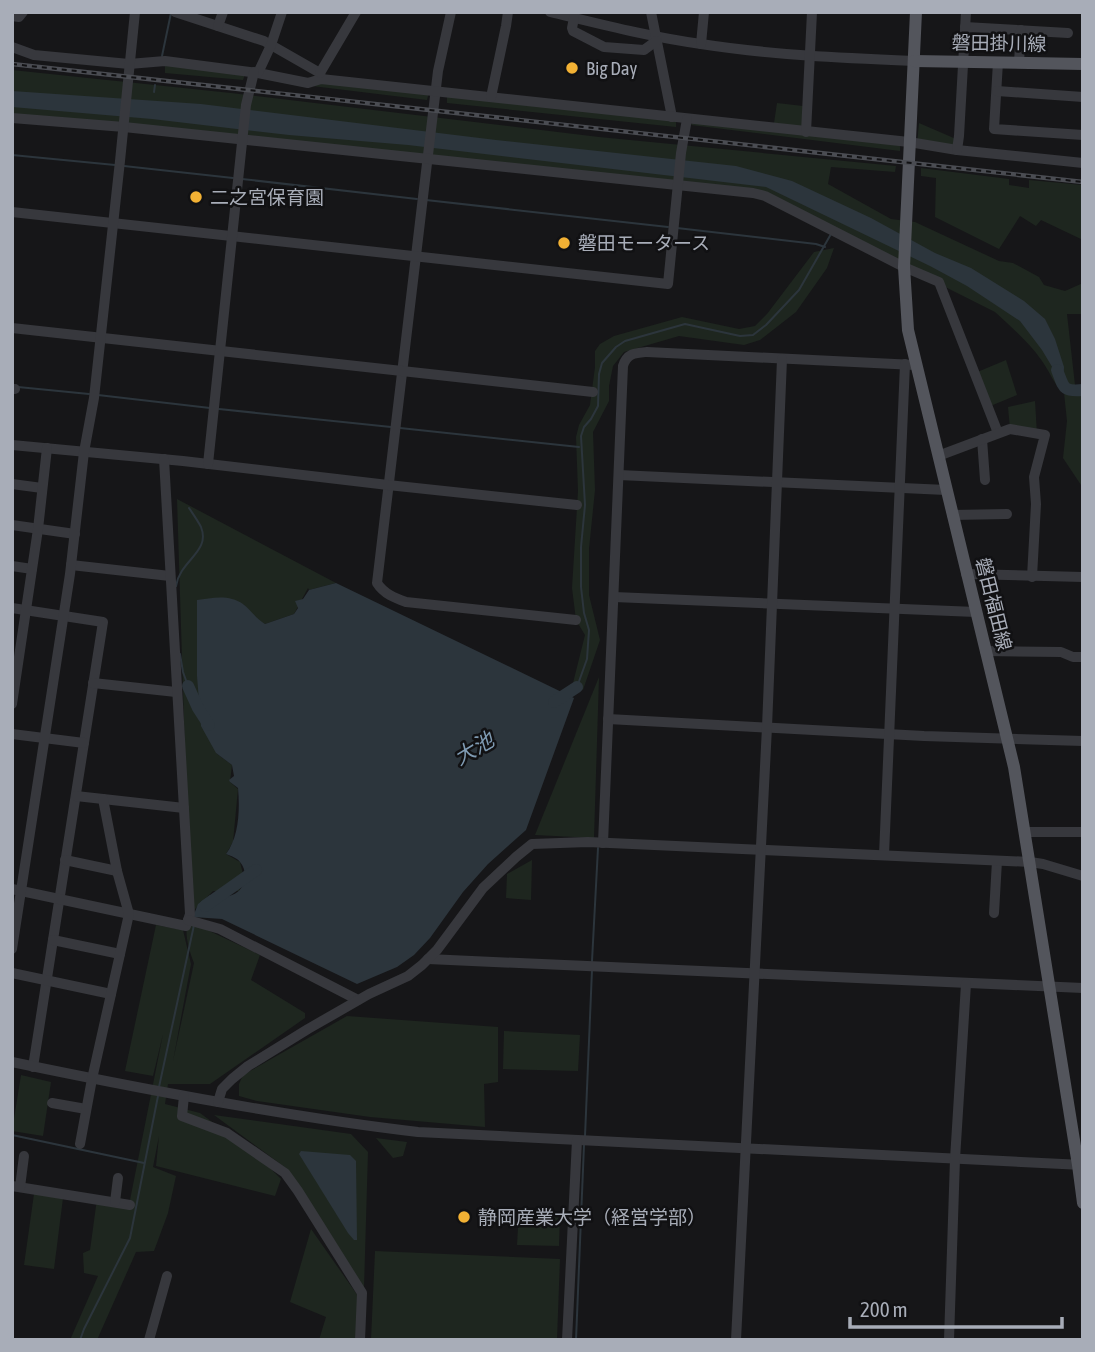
<svg xmlns="http://www.w3.org/2000/svg" width="1095" height="1352" font-family="'Asap Condensed','Noto Sans JP',sans-serif">
<rect width="100%" height="100%" fill="#161618"/>
<!-- green -->
<g fill="#1e261f">
<path d="M165,64L245,74L243,80L165,73Z"/>
<path d="M12,70L231,93L599,137L896,166L895,172L831,167L828,184L891,219L915,222L999,261L1013,263L1039,277L1044,285L1065,291L1083,283V314H1067L1075,385H1083V488L1063,458L1067,421L1064,393C1054,385 1050,372 1042,361C1029,342 1011,327 995,312L762,195L12,118Z"/>
<path d="M321,79L429,92L427,100L312,86Z"/>
<path d="M447,94L676,121V127L447,103Z"/>
<path d="M777,103L803,106L802,127L774,123Z"/>
<path d="M694,120L900,144V151L691,125Z"/>
<path d="M919,123L956,139L954,147L917,144Z"/>
<path d="M921,168L1009,179V185L1029,188V180L1083,185V240L1041,220L1036,226L1020,216L999,249L935,217L936,178L921,176Z"/>
<path d="M834,248L827,268L796,312L760,340L744,345L679,336L624,352L613,366L609,386V401L593,432L595,490L589,549V595L600,640L583,690L573,683L585,635L576,620L572,588L578,491L576,437L579,425L590,405L595,367V351L600,344L614,336L682,317L739,329L755,326L767,314L814,252Z"/>
<path d="M1006,360L1017,395L988,407L975,373Z"/>
<path d="M1035,401L1037,434L1010,429L1008,407Z"/>
<path d="M177,499L336,583L309,590L308,588L294,614L265,624L256,619L243,604L216,753L232,765L230,782L238,789L233,842L226,854L240,862L244,878L239,891H213L190,914Z"/>
<path d="M599,677L594,838L535,835Z"/>
<path d="M532,860L531,900L506,898L507,874Z"/>
<path d="M187,923L201,927L260,955L251,980L305,1013V1018L210,1084H168L165,1104L200,1113L231,1136L271,1169L281,1179L275,1196L156,1166L159,1136L153,1167L176,1176L168,1213L154,1251L136,1252L97,1340H70L98,1276L84,1273L83,1253L90,1250L97,1199L129,1205L163,1034L153,1076L125,1071L156,925L183,930L191,964L173,1061L194,963C189,950 185,937 187,923Z"/>
<path d="M347,1016L498,1027V1082L484,1084L485,1127L370,1117L257,1101L239,1096V1084L243,1075Z"/>
<path d="M504,1031L580,1035L578,1071L503,1069Z"/>
<path d="M21,1075L51,1082L43,1136L12,1131Z"/>
<path d="M214,1115L351,1134L368,1152L364,1288L286,1168Z"/>
<path d="M376,1138L407,1142L403,1156L393,1158Z"/>
<path d="M34,1194L63,1198L54,1269L24,1265Z"/>
<path d="M519,1211L560,1213L559,1246L517,1245Z"/>
<path d="M311,1229L358,1296L356,1340H319L326,1317L290,1302Z"/>
<path d="M375,1251L560,1259L557,1340H371Z"/>
</g>
<!-- water -->
<g fill="#2c353c">
<path d="M12,91L201,104L496,140L736,166L792,181L871,218L935,253L971,268L1024,301L1045,319L1055,339L1064,367L1063,385L1042,350L1020,321L967,286L930,266L766,187L408,145L289,135L152,119L12,107Z"/>
<path d="M336,583L574,698L526,830L488,864L463,892L430,938L414,955L397,967L357,984L222,919L193,917L198,904L210,895C217,896 225,898 232,895C245,891 249,872 240,862C237,858 231,856 226,854C239,837 240,810 238,788L230,782L229,780L234,776L232,765L216,753L201,726L197,676V600C212,598 229,594 243,604C251,610 255,618 265,624L294,614L298,608L295,601L303,599L309,590Z"/>
<path d="M301,1151L350,1155L356,1161L357,1240H354L348,1233L299,1154Z"/>
</g>
<g fill="none" stroke-linecap="round" stroke-linejoin="round">
<!-- stream -->
<g stroke="#2c353c" stroke-width="2">
<path d="M162,56L171,13"/>
<path d="M154,92L155,85"/>
<path d="M12,155L115,165"/>
<path d="M124,166L233,178"/>
<path d="M242,179L417,199"/>
<path d="M426,200L668,227"/>
<path d="M677,228L816,244L825,247"/>
<path d="M18,387L89,394"/>
<path d="M98,395L210,408"/>
<path d="M219,409L391,427"/>
<path d="M400,428L579,447"/>
<path d="M176,586C180,560 211,552 201,527C198,521 193,514 189,508"/>
<path d="M180,654L183,672L188,686"/>
<path d="M577,687L587,659L589,630L584,613L581,587V547L585,505L581,436L584,427L591,419L598,406L599,374L602,363L616,347L625,341L685,324L740,336L753,335L766,325L799,290L831,234"/>
<path d="M592,961L598,848"/>
<path d="M159,1087L194,925"/>
<path d="M12,1135L144,1163"/>
<path d="M585,1136L592,970"/>
<path d="M80,1340L84,1329L130,1238L158,1096"/>
<path d="M576,1340L584,1145"/>
</g>
<!-- river -->
<g stroke="#2c353c" stroke-width="12">
<path d="M1057,370C1064,387 1062,392 1083,390"/>
<path d="M188,686L198,708L209,725"/>
<path d="M554,702L577,687"/>
<path d="M205,906L256,870"/>
</g>
<!-- minor -->
<g stroke="#37383d" stroke-width="10">
<path d="M175,12L264,41L320,73L321,79"/>
<path d="M451,12L438,71L377,583C384,594 395,598 406,602L576,620"/>
<path d="M550,12C600,24 650,37 701,44C772,55 843,58 914,61"/>
<path d="M651,12L672,117"/>
<path d="M12,16L19,17L23,12"/>
<path d="M574,18L572,28L573,31L604,47L644,50L656,41"/>
<path d="M218,26L223,12"/>
<path d="M965,27L1068,33"/>
<path d="M701,44L704,12"/>
<path d="M12,47L34,55L129,64L165,61L258,73L308,83L321,79L909,142L957,150L1083,163"/>
<path d="M998,62L994,129L1083,135"/>
<path d="M1019,62L1021,30"/>
<path d="M258,73L271,45L282,12"/>
<path d="M320,73L356,12"/>
<path d="M997,91L1083,97"/>
<path d="M491,97L506,26L508,12"/>
<path d="M12,118L124,127L753,193L765,196L904,267L939,282L998,433"/>
<path d="M806,132L812,12"/>
<path d="M957,150L959,136L966,12"/>
<path d="M12,212L668,284L681,153L687,119"/>
<path d="M12,328L593,392"/>
<path d="M12,389H15"/>
<path d="M982,439L985,480"/>
<path d="M12,445L183,461L388,485L577,505"/>
<path d="M938,456L1010,429L1045,435L1034,477L1036,504L1032,577"/>
<path d="M208,464L246,105L254,72"/>
<path d="M619,475L946,490"/>
<path d="M12,484L42,488"/>
<path d="M952,515L1007,514"/>
<path d="M12,525L75,534"/>
<path d="M71,565L170,576"/>
<path d="M12,566L32,569"/>
<path d="M966,574L1083,577"/>
<path d="M614,597L976,612"/>
<path d="M12,608L103,622L33,1067"/>
<path d="M985,651L1061,652L1073,657H1083"/>
<path d="M93,683L176,692"/>
<path d="M12,704L38,529L47,448"/>
<path d="M608,719L924,736L1083,741"/>
<path d="M12,734L84,743"/>
<path d="M76,796L184,808"/>
<path d="M1025,832H1083"/>
<path d="M603,843L623,366C627,353 635,353 647,352L915,365"/>
<path d="M884,855L905,364"/>
<path d="M65,860L117,871"/>
<path d="M12,889L186,926L190,914L164,459"/>
<path d="M994,913L997,861"/>
<path d="M188,920L220,929L358,1000"/>
<path d="M53,940L120,954"/>
<path d="M12,949L70,574L84,452L94,398L120,161L135,12"/>
<path d="M428,959L1083,988"/>
<path d="M12,973L111,994"/>
<path d="M12,1062C146,1090 282,1116 418,1132L1083,1165"/>
<path d="M184,1096L182,1116L227,1133L285,1173L298,1191L362,1293L360,1340"/>
<path d="M218,1102L222,1089L232,1079L248,1066L308,1029L369,994L408,976L422,965L437,950L483,888L516,857L532,844L588,842L1030,862L1043,864L1083,876"/>
<path d="M52,1103L86,1109"/>
<path d="M80,1144L92,1079L129,914L117,871L103,799"/>
<path d="M12,1186L130,1205"/>
<path d="M20,1187L24,1156"/>
<path d="M115,1202L118,1178"/>
<path d="M149,1340L167,1276"/>
<path d="M567,1340L577,1140"/>
<path d="M736,1340L767,727L782,359"/>
<path d="M949,1340L955,1159L966,984"/>
</g>
<!-- major -->
<g stroke="#53555c" stroke-width="12">
<path d="M916,12L904,267L908,330L1014,767L1078,1165L1083,1203"/>
<path d="M914,61L1083,64"/>
</g>
<defs>
<path id="rail" d="M12,64L1083,182"/>
</defs>
<!-- rail casing -->
<use href="#rail" stroke="#4a4c52" stroke-width="4.5"/>
<!-- rail -->
<use href="#rail" stroke="#111113" stroke-width="2" stroke-dasharray="5" stroke-linecap="butt"/>
</g>
<!-- markers -->
<g fill="#f2b134" stroke="#111113" stroke-width="2.5">
<circle cx="572" cy="68" r="7"/>
<circle cx="196" cy="197" r="7"/>
<circle cx="564" cy="243" r="7"/>
<circle cx="464" cy="1217" r="7"/>
</g>
<g text-anchor="middle" stroke-width="5" stroke-linejoin="round" paint-order="stroke">
<!-- street labels -->
<g font-size="19" fill="#a8adb8" stroke="#111113">
<text transform="translate(999 43) rotate(1)" y="7">磐田掛川線</text>
<text transform="translate(994 604) rotate(76)" y="7">磐田福田線</text>
</g>
<!-- poi labels -->
<g font-size="19" fill="#a8adb8" stroke="#111113" text-anchor="start">
<text x="586" y="75">Big Day</text>
<text x="210" y="204">二之宮保育園</text>
<text x="578" y="250">磐田モータース</text>
<text x="478" y="1224">静岡産業大学（経営学部）</text>
</g>
<!-- water labels -->
<g font-size="21" font-style="italic" fill="#7f9bb3" stroke="#111113">
<text transform="translate(474 749) rotate(-31)" y="7">大池</text>
</g>
</g>
<!-- border -->
<rect width="1095" height="1352" fill="none" stroke="#a8adb8" stroke-width="28"/>
<!-- scale -->
<path d="M850 1317v10h212v-10" fill="none" stroke="#a8adb8" stroke-width="3.5"/>
<text x="860" y="1317" font-size="21" fill="#a8adb8" stroke="#111113" stroke-width="5" paint-order="stroke">200 m</text>
</svg>
